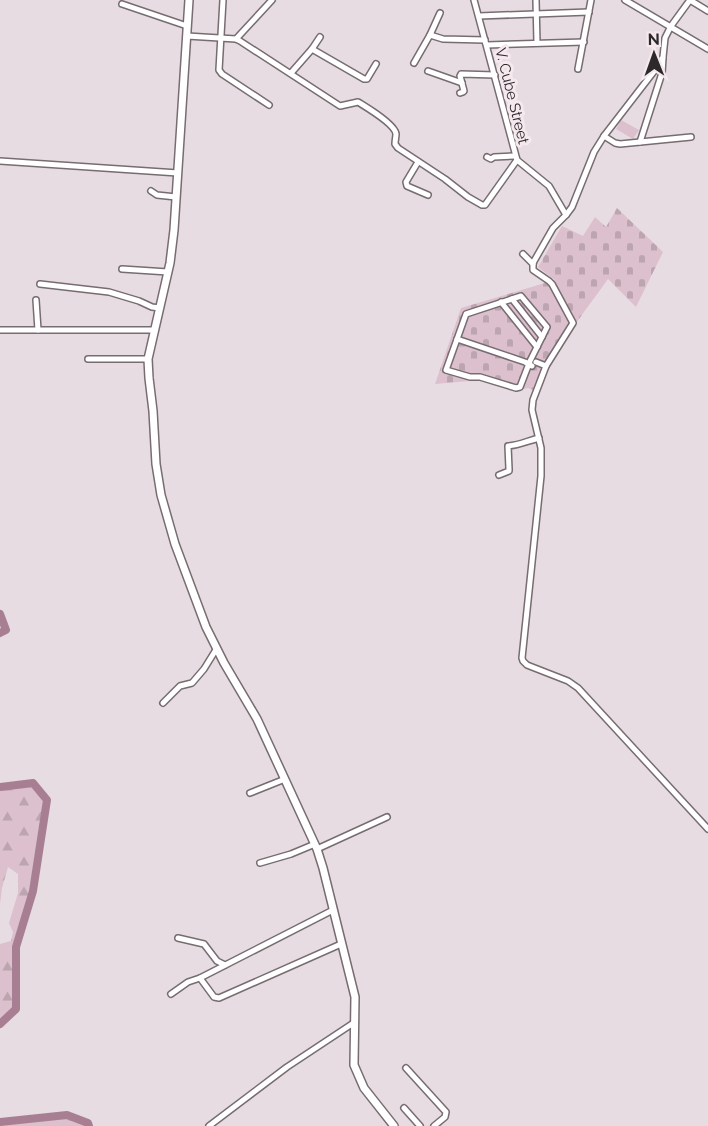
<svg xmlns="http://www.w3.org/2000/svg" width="708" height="1126" font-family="Raleway,sans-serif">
<defs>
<pattern id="forest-firs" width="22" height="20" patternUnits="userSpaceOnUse" patternTransform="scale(1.5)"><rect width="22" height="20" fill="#dcc0cd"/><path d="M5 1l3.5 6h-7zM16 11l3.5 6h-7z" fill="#bda5b0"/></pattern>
<pattern id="cemetery-stones" width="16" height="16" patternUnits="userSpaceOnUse" patternTransform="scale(1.5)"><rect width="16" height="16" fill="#dcc0cd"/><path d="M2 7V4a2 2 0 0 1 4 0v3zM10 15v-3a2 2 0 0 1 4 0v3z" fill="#bda5b0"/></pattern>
</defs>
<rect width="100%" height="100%" fill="#e7dce1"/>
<!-- forest -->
<g fill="url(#forest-firs)">
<path d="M33,783L47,800L33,891L16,947V1009L0,1024V944L11,941L13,932L9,923L18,893V874L8,867L2,888L0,904V786Z"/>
<path d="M67,1115L88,1123L89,1126H0V1122Z"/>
</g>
<!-- cemetery -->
<path fill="url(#cemetery-stones)" d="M617,208L663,252L636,307L608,279C584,313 557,345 542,384L536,381L533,390L528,388L515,391L481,380L435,384L461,308L555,280L538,267L562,226L583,236L595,217L606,227Z"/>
<!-- pitch -->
<path fill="#dcc0cd" d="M621,120L639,130L633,139L616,129Z"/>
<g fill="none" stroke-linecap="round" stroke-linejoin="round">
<!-- river -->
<g stroke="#a87f92" stroke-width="8">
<path d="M0,614L6,630L0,633"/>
<path d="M0,787L33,783L47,800L33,891L16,947V1009L0,1024"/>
<path d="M0,1122L67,1115L88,1123L89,1126"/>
</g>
<defs>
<g id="minor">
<path d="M223,0L219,70L222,74L269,105"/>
<path d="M474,0L517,160L549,186L566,215"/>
<path d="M536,0L537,43"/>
<path d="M625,0L708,49"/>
<path d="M690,0L671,26L665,38L663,57L655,70L604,136L594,152L572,207L566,215L553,228L533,263V270L549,281L552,284L573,323L546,366L533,400L532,410L541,448V476L522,658L523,661L527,665L568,681L578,688L708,829"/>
<path d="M690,0L708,11"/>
<path d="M122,4L187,26"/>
<path d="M479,16L589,12"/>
<path d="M430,35L440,13"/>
<path d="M187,36L236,39L240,41L340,106L358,102C366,107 395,124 396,134C396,137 395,140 395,144L398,148L445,179L468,197L482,205H485L517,160"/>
<path d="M320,37L312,49L364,79H367L376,64"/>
<path d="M236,39L272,0"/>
<path d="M487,45L584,42"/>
<path d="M414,63L430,35L443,39L485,40"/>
<path d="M578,69L591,0"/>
<path d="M428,71L462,83"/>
<path d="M291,73L312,49"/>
<path d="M460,93L463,92L464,91L460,76L461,74L495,75"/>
<path d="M604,136L615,143L620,144L691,137"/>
<path d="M640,142L662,73L663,58"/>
<path d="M487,157L491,159L494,157L515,156"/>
<path d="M0,161L178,173"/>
<path d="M418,162L406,182L407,186L428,195"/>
<path d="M151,191L157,195L176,197"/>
<path d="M523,254L533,264"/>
<path d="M122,269L168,272"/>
<path d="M40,284L109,292L139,301L152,307L160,308"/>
<path d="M521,296L547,327L530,361L520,387L516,388L480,377H470L446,370L466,314Z"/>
<path d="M512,299L542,337"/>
<path d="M36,300L38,330"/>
<path d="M501,302L537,347"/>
<path d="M0,330H154"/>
<path d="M457,339L525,362L532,366"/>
<path d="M88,359H148"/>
<path d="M536,362L546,366"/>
<path d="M499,475L509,471V469L508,446C520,445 527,441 539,438"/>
<path d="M163,703L180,686L192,683L204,669L217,648"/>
<path d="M250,793L285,779"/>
<path d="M317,849L387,817"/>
<path d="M260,863L291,854L315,844"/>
<path d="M333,910L200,978L214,997L219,998L341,944"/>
<path d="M178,938L204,944L217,961L225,965"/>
<path d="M171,994L188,982L200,978"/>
<path d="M406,1068L446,1112L445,1117L434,1126"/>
<path d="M404,1108L420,1126"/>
<path d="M209,1126L287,1067L355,1022"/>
</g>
<path id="tertiary" d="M189,0L174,230L170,263L148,359L149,378L153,411L156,464L161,495L175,544L206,627L224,663L257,719L317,849L323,868L355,997L354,1065L364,1088L394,1126"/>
</defs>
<!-- minor casing -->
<use href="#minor" stroke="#766c71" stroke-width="8"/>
<!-- tertiary casing -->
<use href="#tertiary" stroke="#766c71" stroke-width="10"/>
<!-- minor -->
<use href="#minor" stroke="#fff" stroke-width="5"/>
<!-- tertiary -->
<use href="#tertiary" stroke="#fff" stroke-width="7"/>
</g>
<g text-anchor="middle" stroke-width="6" stroke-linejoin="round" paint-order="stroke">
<!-- street labels -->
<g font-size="15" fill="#2d292b" stroke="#f5e9ee">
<text transform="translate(512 96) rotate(76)" y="5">V. Cube Street</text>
</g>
</g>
<!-- north arrow -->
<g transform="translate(654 54) rotate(359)" stroke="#f5e9ee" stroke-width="4.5" paint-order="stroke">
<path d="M0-4.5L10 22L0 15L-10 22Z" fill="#2d292b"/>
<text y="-9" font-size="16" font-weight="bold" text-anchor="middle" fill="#2d292b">N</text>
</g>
</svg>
